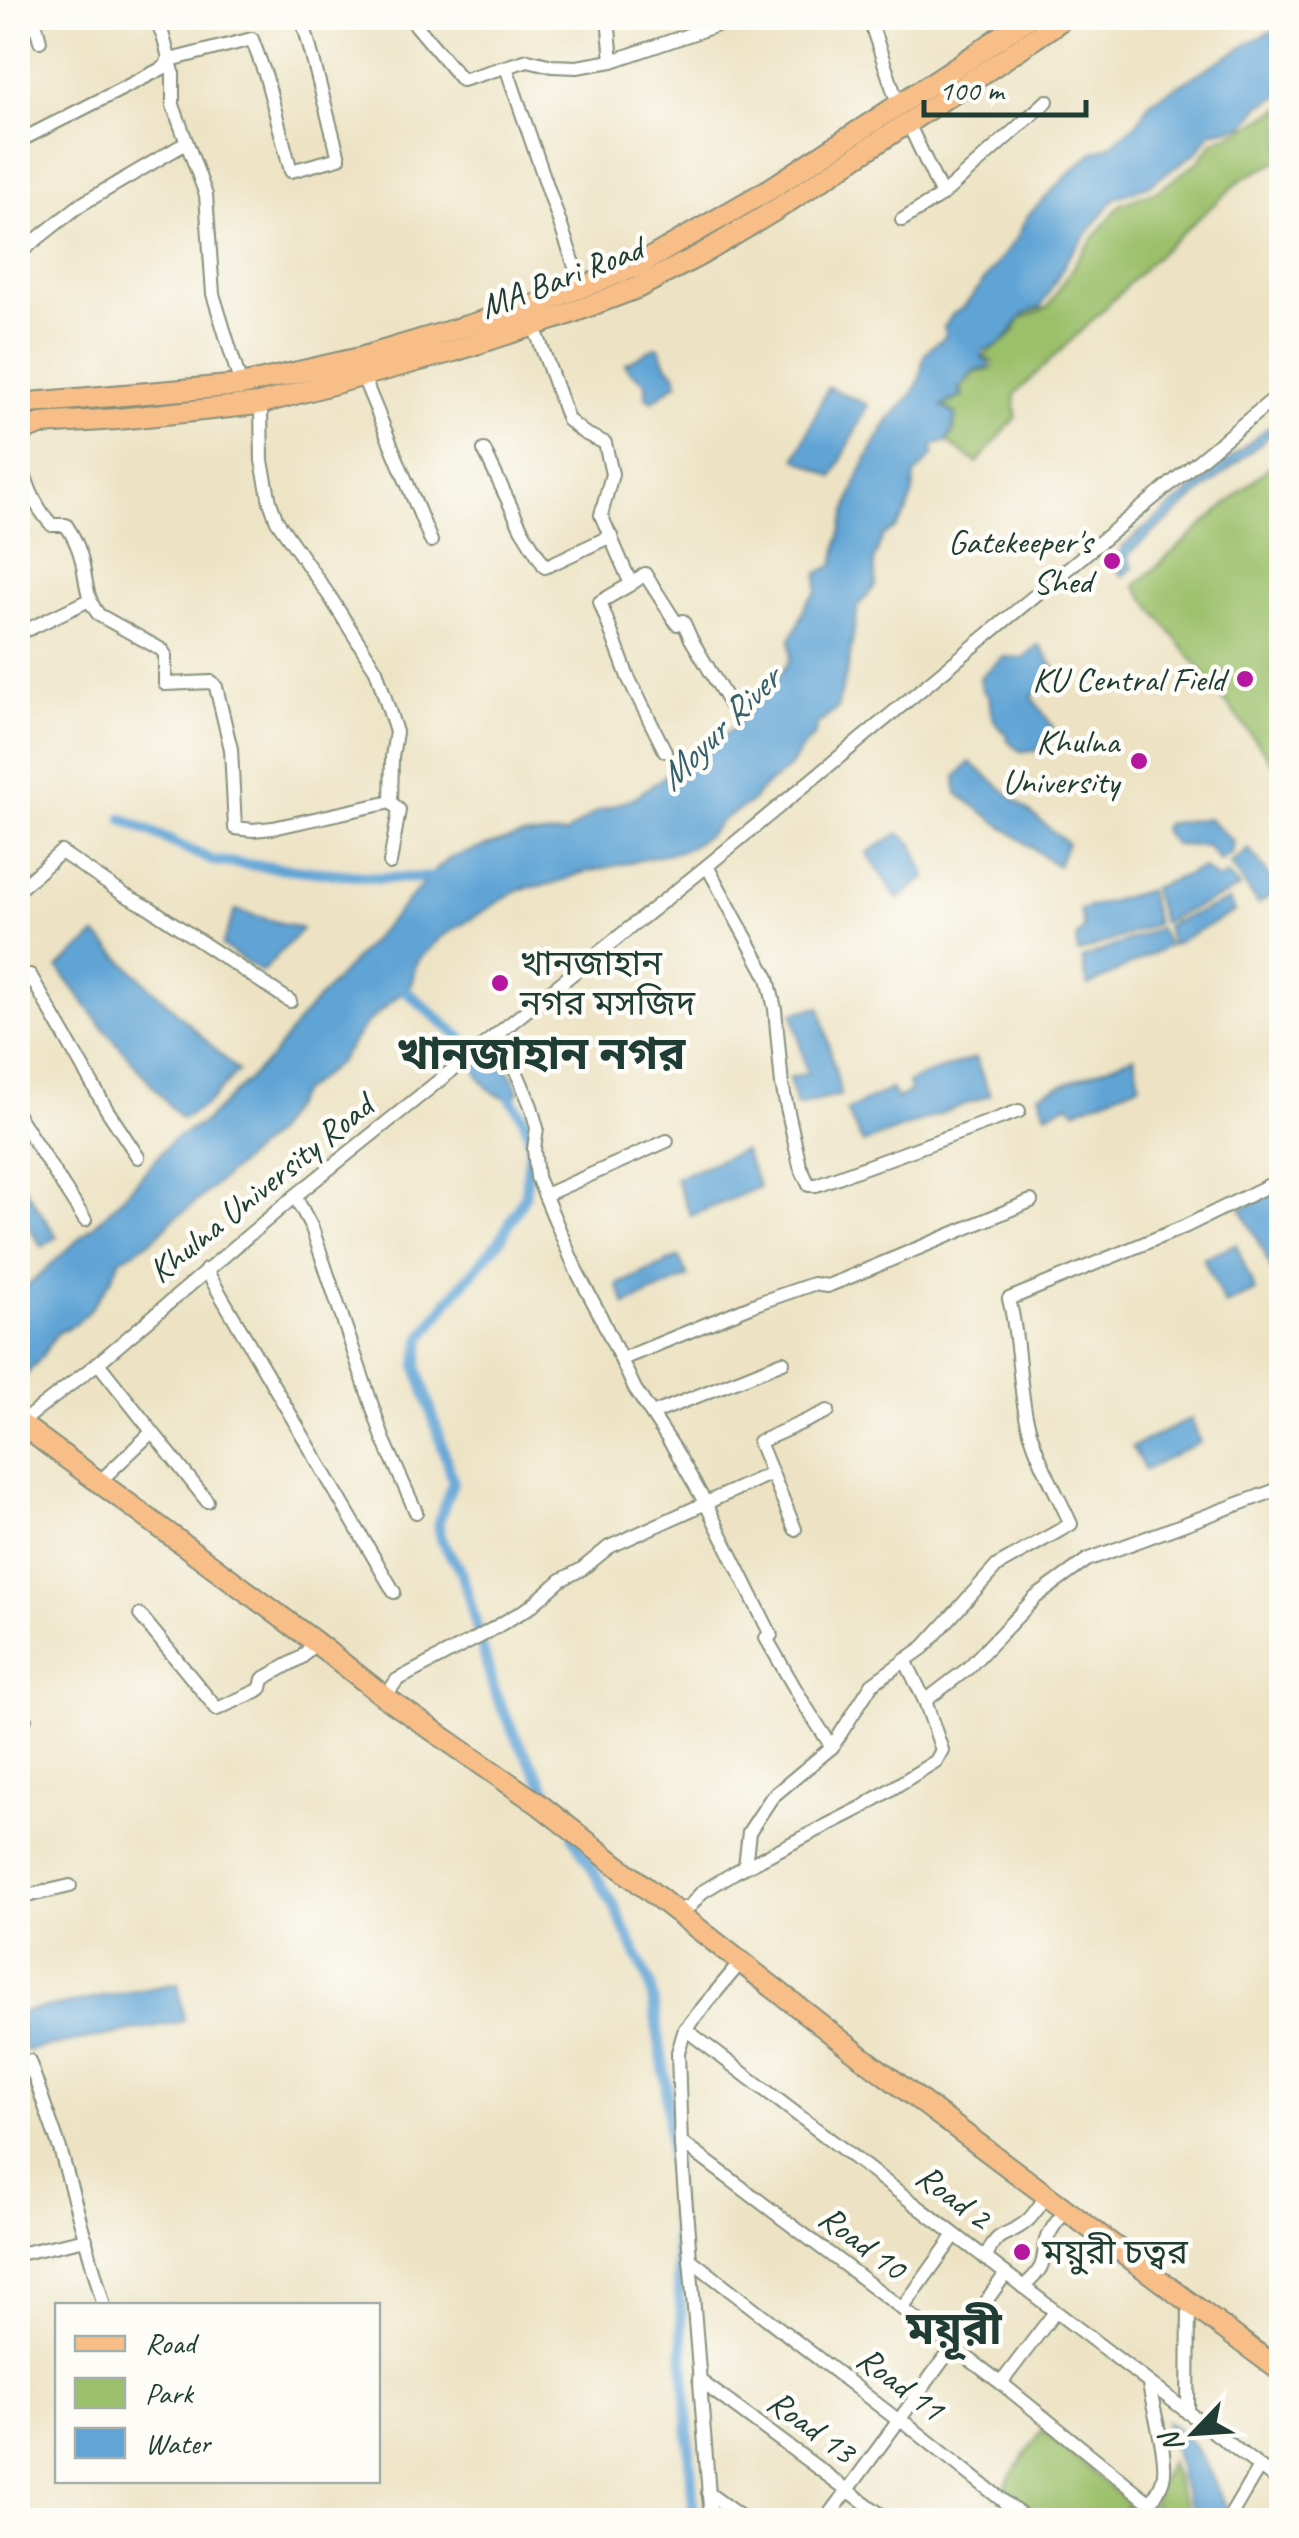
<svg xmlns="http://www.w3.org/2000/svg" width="1299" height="2538" font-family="Caveat,'Noto Sans Bengali',sans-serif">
<rect width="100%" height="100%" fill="#fdfcf7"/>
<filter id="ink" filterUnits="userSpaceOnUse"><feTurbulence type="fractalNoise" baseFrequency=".01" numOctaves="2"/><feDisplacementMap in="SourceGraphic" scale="20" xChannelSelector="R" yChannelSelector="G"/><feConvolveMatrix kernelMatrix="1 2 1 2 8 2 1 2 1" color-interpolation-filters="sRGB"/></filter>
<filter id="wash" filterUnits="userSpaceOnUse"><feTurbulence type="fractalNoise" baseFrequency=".0048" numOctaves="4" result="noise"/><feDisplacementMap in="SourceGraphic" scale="40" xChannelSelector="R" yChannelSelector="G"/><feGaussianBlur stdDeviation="2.25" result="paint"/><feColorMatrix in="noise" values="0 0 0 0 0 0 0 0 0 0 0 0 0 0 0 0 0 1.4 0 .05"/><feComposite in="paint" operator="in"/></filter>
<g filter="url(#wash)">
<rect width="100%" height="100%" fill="#ede3c4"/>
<!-- green -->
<g fill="#9bc06b" stroke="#5d7e50" stroke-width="2.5">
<path d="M1281,108V160L1243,178L1152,260L1106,307L1015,394L1016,417L977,463L947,442L954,431L956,414L944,406L964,396L961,390L975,373L993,369V362L984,357C997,340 1011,346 1020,319L1048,307L1080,255L1121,204L1159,190L1199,161L1213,142L1248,127Z"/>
<path d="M1281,456V773L1135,586Z"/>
<path d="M1042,2430L1129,2503L1116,2520H1046L1004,2487Z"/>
<path d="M1169,2461L1180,2493L1194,2520H1145Z"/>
</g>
<!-- water -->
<g fill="#61a4d5" stroke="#407084" stroke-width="2.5">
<path d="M1281,27V96L1260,105L1246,125L1211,132L1197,152L1151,184L1115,198L1070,255L1041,307C1010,316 1019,331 999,344C998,345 984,350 983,350L982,358L989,363V367L973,371L958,389L962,395L941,406L955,415L952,431L946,442L932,446L934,454L915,475L913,493L907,511L896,528L883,536L874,560L876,585L858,606L848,667L837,709L817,725L815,735L803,747L788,769L765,786L750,803L722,820L708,835L684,850L578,874L557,883L520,889L440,938L416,963L412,983L366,1024L337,1064L301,1092L274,1133L189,1208L172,1220L155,1238L120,1260L111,1280L90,1310L76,1324L57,1333L40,1359L18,1384V1294L97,1223L130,1189L171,1141L204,1122L271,1058L300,1019L435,871L450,858L495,843L521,836L566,834L594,813L635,797L735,727L788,664L791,656L790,638C805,620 797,609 817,592L818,573L834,565C843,513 860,463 890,419C898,409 909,400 915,389C930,365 910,358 945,337L944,327L953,314L964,307L996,265L1018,236L1027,216L1076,167L1092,153L1110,146L1137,123L1150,102L1256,39Z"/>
<path d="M655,347L660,348L665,362L675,373L678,382L653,401L646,397V383L629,370L625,364Z"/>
<path d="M828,387L868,405L833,477L796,458Z"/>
<path d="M1281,417V426L1130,552L1128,558L1133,568L1123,576L1118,571L1125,567L1119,556L1122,547Z"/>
<path d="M1039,645L1057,671L1032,697L1053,727L1036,751H1020L1008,741L1007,734C995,727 989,712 990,698L982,689L980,677L1004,657L1023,658Z"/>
<path d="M970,762L1067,843L1057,866L957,793L956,777Z"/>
<path d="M1208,818L1233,842L1231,854L1219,861L1207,846L1175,845L1163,831L1165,824Z"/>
<path d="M899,833L913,844L926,877L898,900L867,853Z"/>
<path d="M1249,849L1279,889L1258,904L1230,864Z"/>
<path d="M1203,868L1218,880L1227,875L1240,888L1162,922L1152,888Z"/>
<path d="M1148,890L1156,924L1078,953L1076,938L1084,928L1080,910Z"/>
<path d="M1229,900L1234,912L1171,945L1166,925Z"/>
<path d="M235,910L302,929L262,972L222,946Z"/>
<path d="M1159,928L1168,946L1088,986L1082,959Z"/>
<path d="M96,935L238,1071L207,1104L181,1119L102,1026L58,968Z"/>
<path d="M820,1007L841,1095L796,1106L789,1078L807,1073L793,1013Z"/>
<path d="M488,1046C499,1053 514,1077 519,1090L517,1095C494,1104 478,1079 471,1060L473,1056L482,1055L483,1048Z"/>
<path d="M1134,1056L1140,1084L1076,1110L1068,1104L1046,1114L1039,1094Z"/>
<path d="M975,1058L990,1095L863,1143L846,1111L891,1089L897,1099L910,1092L908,1083L924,1075Z"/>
<path d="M743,1150L759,1187L691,1216L675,1178Z"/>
<path d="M18,1178L57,1237L42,1247L18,1211Z"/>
<path d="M1281,1190V1287L1241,1208Z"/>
<path d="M1236,1244L1255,1291L1225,1305L1203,1258Z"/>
<path d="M679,1257L688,1277L626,1305L617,1285Z"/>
<path d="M1191,1419L1200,1442L1145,1470L1132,1447Z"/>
<path d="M178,1983L184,2021L25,2051L19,2013Z"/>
<path d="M1165,2422C1199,2438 1215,2484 1231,2517L1236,2520H1202L1190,2503L1179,2476L1178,2463Z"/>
</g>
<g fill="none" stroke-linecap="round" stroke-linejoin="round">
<!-- canal -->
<g stroke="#61a4d5" stroke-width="11">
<path d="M123,819L213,861L379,878H429L443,881"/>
<path d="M393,980L481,1055"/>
<path d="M504,1087L524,1119L531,1142L525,1195L500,1240L450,1299L422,1338L417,1366L453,1481L438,1523L442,1542L462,1573L494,1691L514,1734L562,1815"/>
<path d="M573,1836L614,1906L650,1983L666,2082L694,2520"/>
</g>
</g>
</g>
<g filter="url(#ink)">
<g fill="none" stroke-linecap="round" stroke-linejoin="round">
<defs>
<g id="street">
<path d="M34,18L40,41"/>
<path d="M155,18L163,36L173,72V105L206,195L213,294L241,385"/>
<path d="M410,18L462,80L528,60L552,66L577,67L612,61L738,18"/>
<path d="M608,18L612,61"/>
<path d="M869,18L898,104"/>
<path d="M170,60L252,39L266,77L291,171L339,158L302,18"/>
<path d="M506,67L582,287"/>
<path d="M908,123L942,195"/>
<path d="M18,128L20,135L25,138L165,67L168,60"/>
<path d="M902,220L942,195L1047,101"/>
<path d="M18,254L80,205L186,143"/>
<path d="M534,326L568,420L584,433L605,443L612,474L601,515L631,584L645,574L677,624L683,621L691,639L735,713"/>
<path d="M363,377L431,541"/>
<path d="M258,404L261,409L262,461L270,502L277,521L330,597L376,670L396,732L392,757L391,802L399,810L390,863"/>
<path d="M18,449C24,477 32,504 52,525H66C72,534 77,543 80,554C87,575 84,597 99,615L162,650L165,655V684L212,682L216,687L231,749L235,828L253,830L273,828L391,802"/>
<path d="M484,450L521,528L545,567L611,536"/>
<path d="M631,584L600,602L628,677L665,751"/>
<path d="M18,632L29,629L89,600"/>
<path d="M707,866L768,978L775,1009L782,1085L800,1166L809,1185H816L1019,1111"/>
<path d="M18,890L61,852L123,894L150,908L290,1001"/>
<path d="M18,985L30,975L107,1110L138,1157"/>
<path d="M494,1038L517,1073L531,1106L537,1128L534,1149L537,1177L577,1272L598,1311L635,1389L674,1448L706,1504L771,1635L766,1638L804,1704L832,1747"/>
<path d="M18,1116L85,1220"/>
<path d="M545,1195L667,1141"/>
<path d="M295,1196L312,1228L383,1438L416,1512"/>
<path d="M206,1270L394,1592"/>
<path d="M622,1359L758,1303L813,1284L827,1286L845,1279L1031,1201"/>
<path d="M98,1363L207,1501"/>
<path d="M652,1414L783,1362"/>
<path d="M18,1425L98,1363L295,1196L707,866L1282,392"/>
<path d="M98,1483L152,1432"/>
<path d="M795,1529L759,1442L828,1411"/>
<path d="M140,1615L217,1709L257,1691L261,1688L263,1679L302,1657L315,1642"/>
<path d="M905,1660L925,1701"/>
<path d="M385,1697L397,1680L479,1637L530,1607L561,1580L582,1569L609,1547L772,1473"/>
<path d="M18,1707L25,1719"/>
<path d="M745,1866L749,1832L772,1797L832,1747L872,1684L924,1647L997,1566L1071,1524C1055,1489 1034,1454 1026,1416C1018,1377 1019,1338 1009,1299L1184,1227L1282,1179"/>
<path d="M18,1898L70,1886"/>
<path d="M676,1912L691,1905L702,1892L735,1872L861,1808L936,1761L942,1750L925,1701L967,1669L1036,1597L1087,1560L1279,1489"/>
<path d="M685,2029L1282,2484"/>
<path d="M18,2063L29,2061L60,2149L104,2306"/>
<path d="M681,2142L1001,2383L1150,2503"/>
<path d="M18,2254L86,2239"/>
<path d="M690,2259L899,2421L908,2425L1027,2520"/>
<path d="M986,2259C996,2228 1008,2238 1027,2221C1035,2214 1041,2203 1047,2195"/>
<path d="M1023,2287C1055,2260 1036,2256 1052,2229C1056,2222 1062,2216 1067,2209"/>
<path d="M902,2309L955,2235"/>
<path d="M699,2380L888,2520"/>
<path d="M1001,2383L1055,2312"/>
<path d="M1188,2413L1189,2302"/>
<path d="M708,2493L745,2520"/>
<path d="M1232,2513L1259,2467"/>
<path d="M711,2520L681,2146L678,2052L685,2029L741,1962"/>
<path d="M826,2520L1005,2275"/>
<path d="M1139,2520C1147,2509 1159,2493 1163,2479C1169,2459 1152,2407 1149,2384"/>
</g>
<g id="primary">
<path d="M18,404L241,385L360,358L530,307L635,267L770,189L976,54L1028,18"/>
<path d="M18,432L41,424L118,419L258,404L454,351L563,316L637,288L702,254L777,209L1000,62L1064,18"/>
<path d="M18,1422L315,1642L385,1697L540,1805L862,2057L1282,2372"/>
</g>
</defs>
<!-- street casing -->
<use href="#street" stroke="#86907c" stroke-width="16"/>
<!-- primary casing -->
<use href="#primary" stroke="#86907c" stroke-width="24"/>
<!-- street -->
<use href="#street" stroke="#fff" stroke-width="12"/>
<!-- primary -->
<use href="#primary" stroke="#f7be88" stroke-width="20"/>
</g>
</g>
<!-- markers -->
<g fill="#b5179e" stroke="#fdfcf7" stroke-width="4">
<circle cx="1112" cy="561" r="10"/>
<circle cx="1245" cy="679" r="10"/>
<circle cx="1139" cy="761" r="10"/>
<circle cx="500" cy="983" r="10"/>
<circle cx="1022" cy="2252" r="10"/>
</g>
<g text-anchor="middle" stroke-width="9" stroke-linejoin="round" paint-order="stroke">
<!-- street labels -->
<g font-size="35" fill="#1f3d34" stroke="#fdfcf7">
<text transform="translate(561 277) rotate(-21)" y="12">MA Bari Road</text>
<text transform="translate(260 1188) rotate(-39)" y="12">Khulna University Road</text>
<text transform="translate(954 2196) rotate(37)" y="12">Road 2</text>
<text transform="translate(863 2242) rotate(37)" y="12">Road 10</text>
<text transform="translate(901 2383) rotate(37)" y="12">Road 11</text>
<text transform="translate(812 2426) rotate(36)" y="12">Road 13</text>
</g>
<!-- poi labels -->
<g font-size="35" fill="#1f3d34" stroke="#fdfcf7" text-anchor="end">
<text x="1092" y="553">Gatekeeper's<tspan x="1092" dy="40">Shed</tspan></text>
<text x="1225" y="691">KU Central Field</text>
<text x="1119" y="753">Khulna<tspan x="1119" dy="40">University</tspan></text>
<text x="520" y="975" text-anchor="start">খানজাহান<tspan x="520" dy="40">নগর মসজিদ</tspan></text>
<text x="1042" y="2264" text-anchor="start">ময়ুরী চত্বর</text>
</g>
<!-- water labels -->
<g font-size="38" font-style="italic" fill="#36616c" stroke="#fdfcf7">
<text transform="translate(718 728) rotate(-45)" y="13">Moyur River</text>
</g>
<!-- district labels -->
<g font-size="45" font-weight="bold" fill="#1f3d34" stroke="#fdfcf7">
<text x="541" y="1069">খানজাহান নগর</text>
<text x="954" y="2344">ময়ূরী</text>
</g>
</g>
<!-- margin -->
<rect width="1299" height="2538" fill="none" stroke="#fdfcf7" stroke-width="60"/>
<!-- legend -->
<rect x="55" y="2303" width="325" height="180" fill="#fdfcf7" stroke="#a4b0a9" stroke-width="2.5"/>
<rect x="75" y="2336" width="50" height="15" fill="#f7be88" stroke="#a4b0a9" stroke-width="2.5"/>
<text x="145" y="2353" font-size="30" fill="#1f3d34">Road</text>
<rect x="75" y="2378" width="50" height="30" fill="#9bc06b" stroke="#a4b0a9" stroke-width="2.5"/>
<text x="145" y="2403" font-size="30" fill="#1f3d34">Park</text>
<rect x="75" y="2428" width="50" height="30" fill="#61a4d5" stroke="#a4b0a9" stroke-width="2.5"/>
<text x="145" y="2453" font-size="30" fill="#1f3d34">Water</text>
<!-- north arrow -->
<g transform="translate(1194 2433) rotate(245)" stroke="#fdfcf7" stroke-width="8" paint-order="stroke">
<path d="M0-8L18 38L0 25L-18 38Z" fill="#1f3d34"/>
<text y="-15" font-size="28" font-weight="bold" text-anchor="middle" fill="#1f3d34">N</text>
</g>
<!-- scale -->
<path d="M924 100v15h162v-15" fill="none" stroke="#1f3d34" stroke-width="5"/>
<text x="939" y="100" font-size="30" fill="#1f3d34" stroke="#fdfcf7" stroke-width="8" paint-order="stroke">100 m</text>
</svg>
